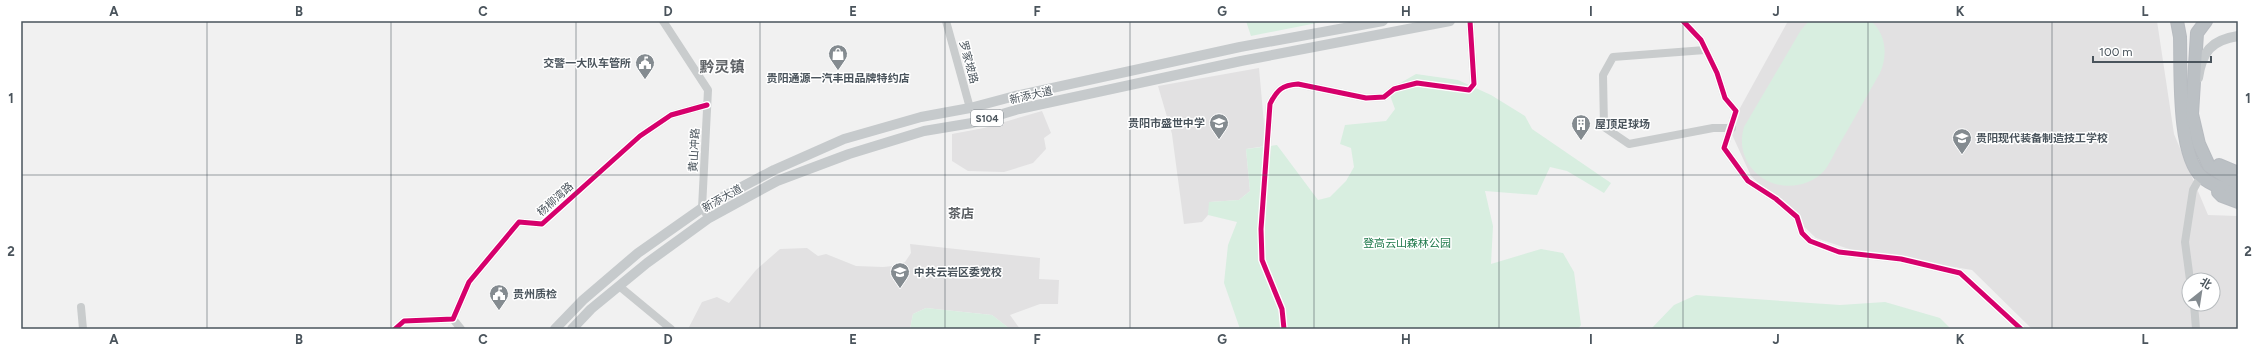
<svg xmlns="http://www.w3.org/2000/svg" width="2259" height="350" font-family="Figtree,'Noto Sans SC',sans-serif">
<rect width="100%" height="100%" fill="#f1f1f1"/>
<!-- education -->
<g fill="#e2e1e2" fill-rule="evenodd">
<path d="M1788,21H2157L2174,134L2208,215L2238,216V329H2032L1972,270L1852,250L1816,238L1751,176L1729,128ZM2189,280H2213V304H2189Z"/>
<path d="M1259,68L1266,146L1246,149L1250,191L1239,200L1210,202L1208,215L1202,222L1184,224L1172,134L1158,86Z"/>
<path d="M1042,111L1051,133L1044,138L1046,149L1033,163L1004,172L968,171L952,161V134L984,128Z"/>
<path d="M910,244L1040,258L1039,279L1059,280L1058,304H1040L1010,315L1020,329H1010L992,315L926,308L913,314L910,329H688L702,302L717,297L729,303L756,270L780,249L807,248L818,256L826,254L856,266L883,267L893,266L905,262L911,253Z"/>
</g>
<!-- green -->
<g fill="#d8eee0">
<path d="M1246,21H1327L1251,36Z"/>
<path d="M1809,21H1871C1886,34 1888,55 1880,73C1866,97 1853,121 1839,145C1834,153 1830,164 1824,171C1806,190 1774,191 1755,172C1743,159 1739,144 1744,127L1801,30Z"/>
<path d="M1416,74L1458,80L1491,95L1525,116L1532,129L1611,183L1604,193L1567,171L1550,167L1537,195L1485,191L1493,226L1491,264L1541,249L1563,253L1574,272L1581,325L1578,329H1240L1224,283L1228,245L1237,222L1208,215L1209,202L1239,200L1250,191L1246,149L1277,145L1318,200L1330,197L1346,181L1354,167L1351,148L1340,144L1345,125L1386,121L1395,109L1388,90Z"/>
<path d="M1696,295L1840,305L1885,302L1940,318L1951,329H1651L1674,305Z"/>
<path d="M926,308L992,315L1010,329H910L913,314Z"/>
</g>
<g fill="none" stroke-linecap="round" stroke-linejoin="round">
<defs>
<g id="highway">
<path d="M2177,21L2180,37C2181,70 2177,155 2202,177C2212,186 2226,189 2238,192"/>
<path d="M2206,21L2197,33L2192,114L2199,144L2209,166L2229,179L2238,182"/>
<path d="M2219,165L2238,173"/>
<path d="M2218,192L2222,196L2238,202"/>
</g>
</defs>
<!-- highway casing -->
<use href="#highway" stroke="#b7bbc0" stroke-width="14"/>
<!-- minor -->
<g stroke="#c9cccd" stroke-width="8">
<path d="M663,21L708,90L702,208L709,218"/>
<path d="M946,21L970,108"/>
<path d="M1683,21L1701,40L1717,73L1725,98L1736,111L1724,148L1748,181L1776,199L1797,217L1802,233L1810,241L1839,252L1901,259L1960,273L2021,329"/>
<path d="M1705,50L1613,57L1603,75L1604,127L1629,144L1713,128H1732"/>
<path d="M2190,280L2185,242L2193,190L2201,176"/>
<path d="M619,286L671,329"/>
<path d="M2194,304L2196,329"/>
<path d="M81,307L83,329"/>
<path d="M453,319L461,329"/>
<path d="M395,329L404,321L453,319L469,282L519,222L542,224L640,136L671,115L707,105"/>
<path d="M1284,329L1282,309L1262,260L1261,229L1270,104C1277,90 1282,85 1298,84L1366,98L1384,97L1394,89L1417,83L1469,90L1474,84L1470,21"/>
</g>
<!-- major -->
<g stroke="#c6cacc" stroke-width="10">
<path d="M2198,78C2202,52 2211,40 2238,36"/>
<path d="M555,329L583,300L638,253L702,208L774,170L844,139L921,117L970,108L1015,96L1240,47L1383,21"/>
<path d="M572,329L591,309L647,263L709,218L777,181L849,154L924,131L972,123L1019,109L1241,61L1450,21"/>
</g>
<!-- highway -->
<use href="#highway" stroke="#bbc0c4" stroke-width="12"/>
<defs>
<g id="cycleway">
<path d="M1683,21L1701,40L1717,73L1725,98L1736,111L1724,148L1748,181L1776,199L1797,217L1802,233L1810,241L1839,252L1901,259L1960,273L2021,329"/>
<path d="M395,329L404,321L453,319L469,282L519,222L542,224L640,136L671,115L707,105"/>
<path d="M1284,329L1282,309L1262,260L1261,229L1270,104C1277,90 1282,85 1298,84L1366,98L1384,97L1394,89L1417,83L1469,90L1474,84L1470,21"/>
</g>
</defs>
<!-- cycleway casing -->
<use href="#cycleway" stroke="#fff" stroke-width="8"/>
<!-- cycleway -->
<use href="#cycleway" stroke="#d6006c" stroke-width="5"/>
</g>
<!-- grid -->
<path fill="none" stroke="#4a545c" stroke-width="1" stroke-opacity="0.55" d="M207,21V329M391,21V329M576,21V329M760,21V329M945,21V329M1130,21V329M1314,21V329M1499,21V329M1683,21V329M1868,21V329M2052,21V329M21,175H2238"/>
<!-- icons -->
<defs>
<symbol id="shop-pin" viewBox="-11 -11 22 30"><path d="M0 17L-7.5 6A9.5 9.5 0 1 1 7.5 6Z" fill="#848b90" stroke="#fff"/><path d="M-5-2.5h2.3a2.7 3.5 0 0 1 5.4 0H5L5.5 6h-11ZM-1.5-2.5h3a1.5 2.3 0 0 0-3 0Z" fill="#fff"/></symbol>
<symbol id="civic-pin" viewBox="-11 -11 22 30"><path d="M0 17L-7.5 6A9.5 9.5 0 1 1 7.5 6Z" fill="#848b90" stroke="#fff"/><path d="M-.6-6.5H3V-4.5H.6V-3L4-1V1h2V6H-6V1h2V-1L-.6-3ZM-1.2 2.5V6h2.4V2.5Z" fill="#fff"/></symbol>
<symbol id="school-pin" viewBox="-11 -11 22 30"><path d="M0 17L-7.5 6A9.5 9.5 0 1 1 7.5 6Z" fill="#848b90" stroke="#fff"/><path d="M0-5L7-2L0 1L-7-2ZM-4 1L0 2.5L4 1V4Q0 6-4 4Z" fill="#fff"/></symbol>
<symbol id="building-pin" viewBox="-11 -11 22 30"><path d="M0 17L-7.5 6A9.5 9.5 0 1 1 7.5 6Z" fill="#848b90" stroke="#fff"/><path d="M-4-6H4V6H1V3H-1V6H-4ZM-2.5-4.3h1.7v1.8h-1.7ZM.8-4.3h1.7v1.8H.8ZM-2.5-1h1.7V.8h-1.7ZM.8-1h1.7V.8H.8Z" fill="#fff"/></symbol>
</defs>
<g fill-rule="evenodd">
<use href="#shop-pin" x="827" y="43" width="22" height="30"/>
<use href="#civic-pin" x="634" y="52" width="22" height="30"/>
<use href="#school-pin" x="1208" y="112" width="22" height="30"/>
<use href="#building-pin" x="1570" y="113" width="22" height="30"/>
<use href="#school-pin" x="1951" y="127" width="22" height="30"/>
<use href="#school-pin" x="889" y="261" width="22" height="30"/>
<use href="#civic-pin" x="488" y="283" width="22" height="30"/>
</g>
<g text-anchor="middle" stroke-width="3" stroke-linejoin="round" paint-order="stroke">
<!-- shield labels -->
<rect fill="#fff" stroke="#80878d" stroke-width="1" x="971" y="110" width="32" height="16" rx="3"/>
<g font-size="10" font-weight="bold" fill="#4a545c">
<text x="987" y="122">S104</text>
</g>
<!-- street labels -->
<g font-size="11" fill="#4a545c" stroke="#fff">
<text transform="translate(969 62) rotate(75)" y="4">罗家坡路</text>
<text transform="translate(1031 95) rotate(-13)" y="4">新添大道</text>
<text transform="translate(694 150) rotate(-87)" y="4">黄山冲路</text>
<text transform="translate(722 198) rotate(-29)" y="4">新添大道</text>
<text transform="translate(555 199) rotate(-42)" y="4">杨柳湾路</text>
</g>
<!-- poi labels -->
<g font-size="11" font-weight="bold" fill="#4a545c" stroke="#fff" text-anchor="start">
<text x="631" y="67" text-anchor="end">交警一大队车管所</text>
<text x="838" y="82" text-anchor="middle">贵阳通源一汽丰田品牌特约店</text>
<text x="1205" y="127" text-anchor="end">贵阳市盛世中学</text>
<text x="1595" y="128">屋顶足球场</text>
<text x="1976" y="142">贵阳现代装备制造技工学校</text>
<text x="914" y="276">中共云岩区委党校</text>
<text x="513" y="298">贵州质检</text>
</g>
<!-- park labels -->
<g font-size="11" fill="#1f794b" stroke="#fff">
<text x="1407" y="247">登高云山森林公园</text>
</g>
<!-- quarter labels -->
<g font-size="13" font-weight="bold" fill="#5d6165" stroke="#fff">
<text x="961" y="218">茶店</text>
</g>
<!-- district labels -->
<g font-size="15" font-weight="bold" fill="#5d6165" stroke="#fff">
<text x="722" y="72">黔灵镇</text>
</g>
</g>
<!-- border -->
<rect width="2259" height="350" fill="none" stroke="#ffffff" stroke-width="44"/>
<!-- north arrow -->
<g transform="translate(2201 292) rotate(30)"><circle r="19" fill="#ffffff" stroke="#b7bbbe"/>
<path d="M0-3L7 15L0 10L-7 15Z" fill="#848b90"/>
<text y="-6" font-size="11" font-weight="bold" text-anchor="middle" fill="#4a545c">北</text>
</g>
<!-- scale -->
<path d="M2093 56v6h118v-6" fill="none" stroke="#4a545c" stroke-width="2"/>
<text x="2099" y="56" font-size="12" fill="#4a545c" stroke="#ffffff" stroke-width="3" paint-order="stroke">100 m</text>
<rect x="22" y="22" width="2215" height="306" fill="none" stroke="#4a545c" stroke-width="1.5"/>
<g font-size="13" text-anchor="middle" font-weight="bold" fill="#4a545c">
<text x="114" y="16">A</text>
<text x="299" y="16">B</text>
<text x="483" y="16">C</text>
<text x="668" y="16">D</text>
<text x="853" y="16">E</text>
<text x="1037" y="16">F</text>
<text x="1222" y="16">G</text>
<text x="1406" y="16">H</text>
<text x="1591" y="16">I</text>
<text x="1776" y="16">J</text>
<text x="1960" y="16">K</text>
<text x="2145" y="16">L</text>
<text x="11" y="103">1</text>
<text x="2248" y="103">1</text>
<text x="11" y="256">2</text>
<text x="2248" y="256">2</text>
<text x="114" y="344">A</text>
<text x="299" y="344">B</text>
<text x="483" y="344">C</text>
<text x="668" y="344">D</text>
<text x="853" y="344">E</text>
<text x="1037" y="344">F</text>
<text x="1222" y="344">G</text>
<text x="1406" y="344">H</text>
<text x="1591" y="344">I</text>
<text x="1776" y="344">J</text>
<text x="1960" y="344">K</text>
<text x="2145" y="344">L</text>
</g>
</svg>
